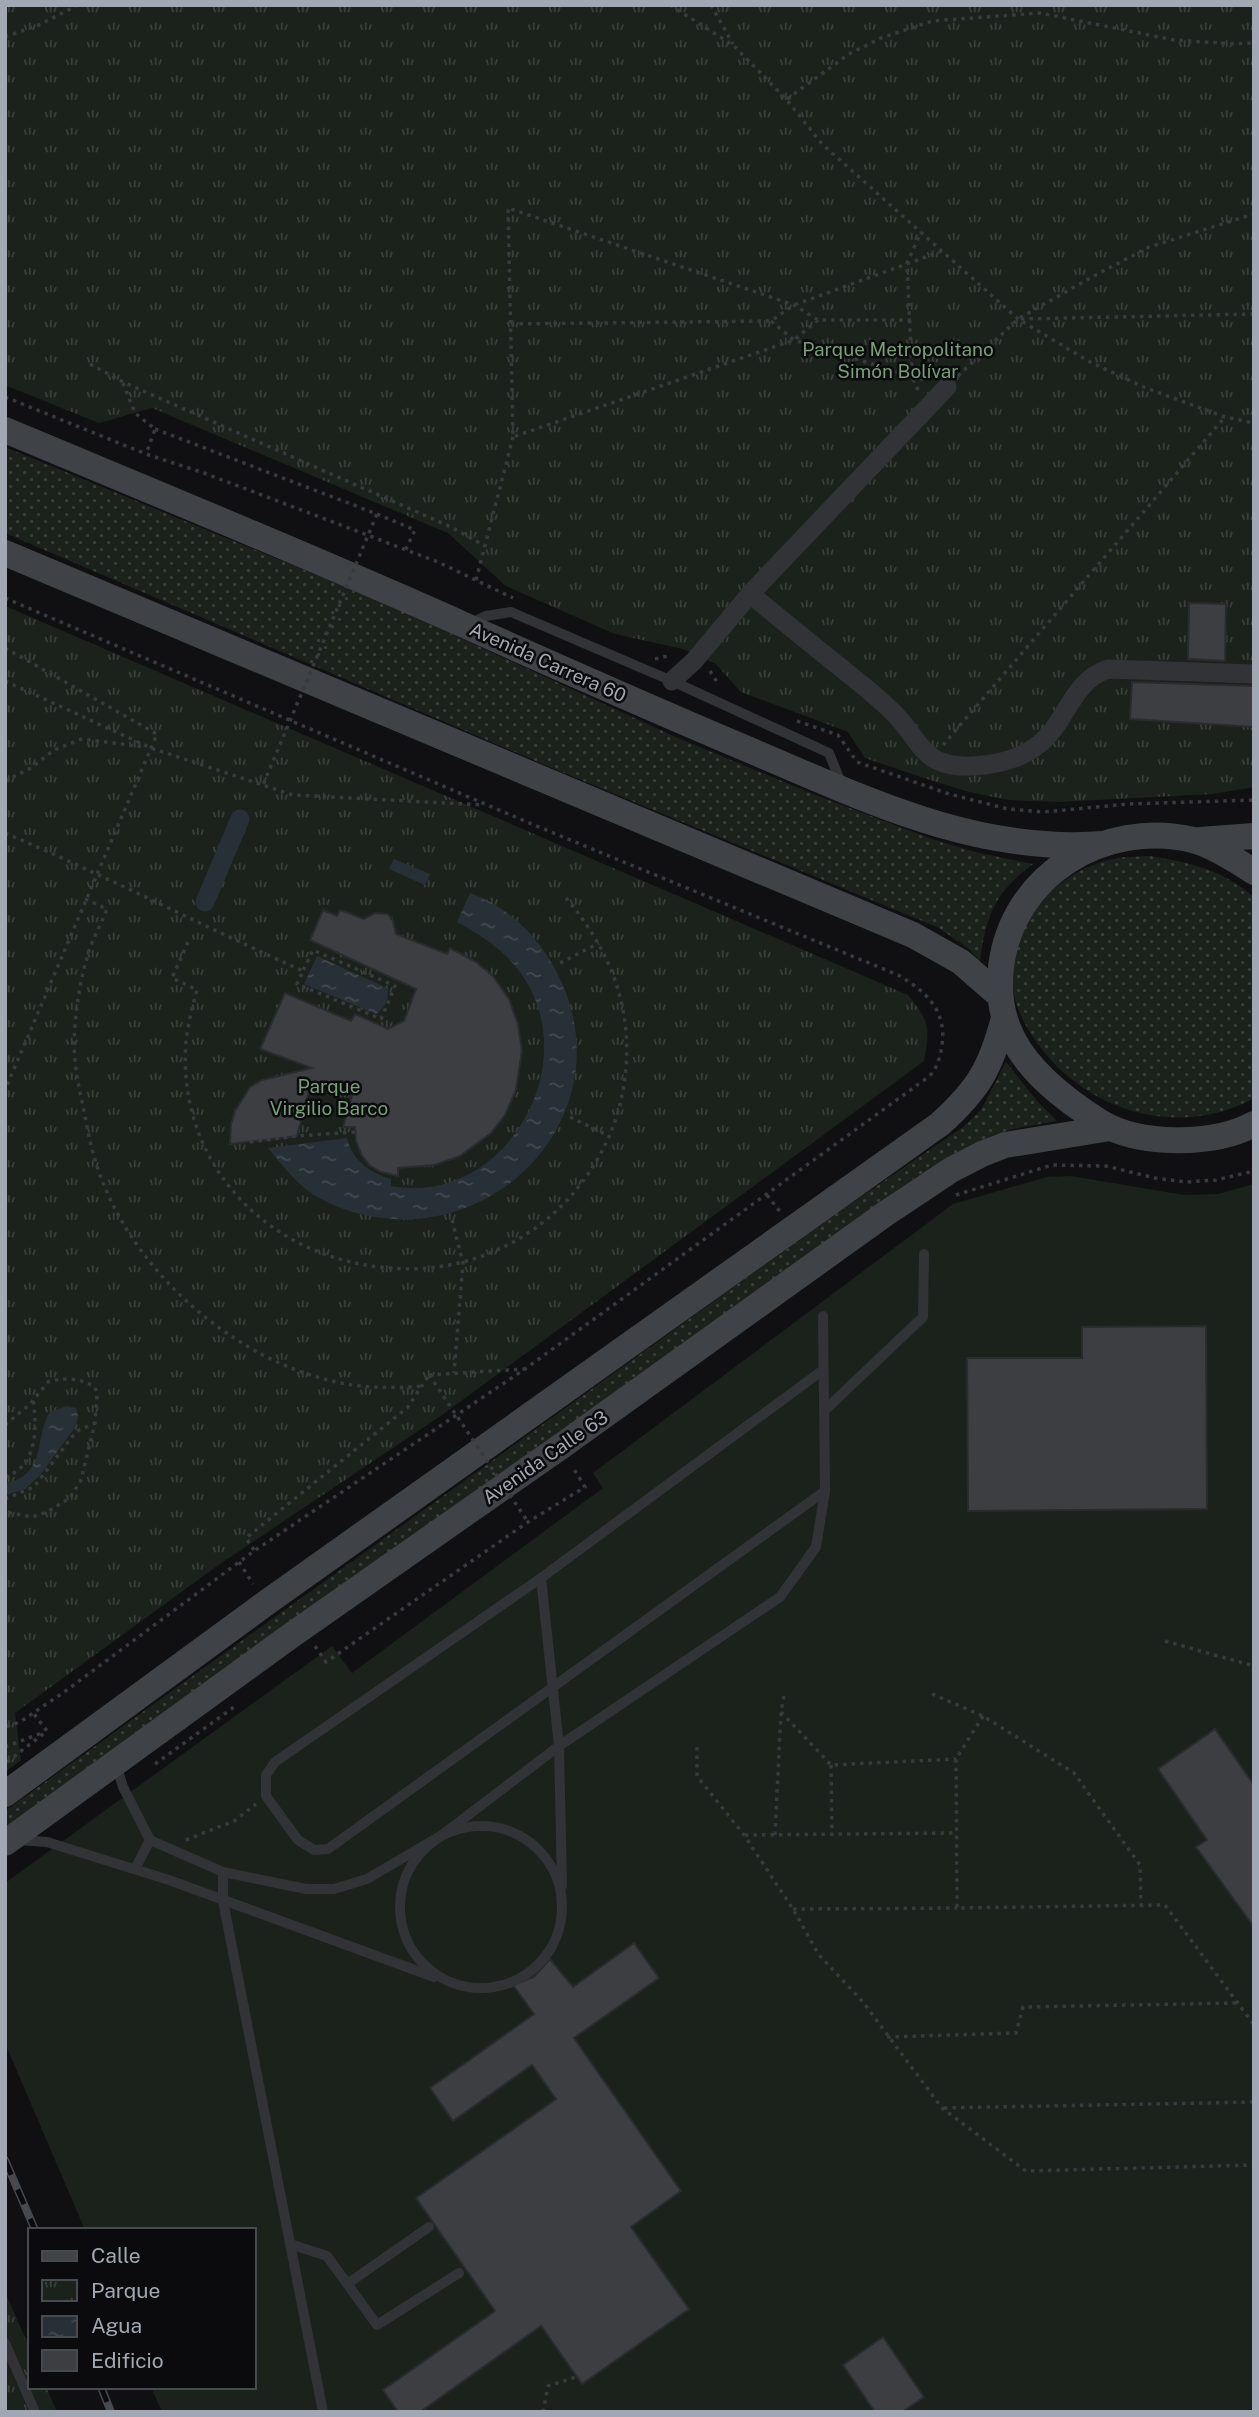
<svg xmlns="http://www.w3.org/2000/svg" width="1259" height="2417" font-family="'Public Sans',sans-serif">
<defs>
<pattern id="grass-dots" width="8" height="8" patternUnits="userSpaceOnUse" patternTransform="scale(1.75)"><rect width="8" height="8" fill="#1b221b"/><path d="M2 2h.1M6 6h.1" fill="none" stroke="#393f3a" stroke-width="1.8" stroke-linecap="round"/></pattern>
<pattern id="park-tufts" width="24" height="20" patternUnits="userSpaceOnUse" patternTransform="scale(1.75)"><rect width="24" height="20" fill="#1b221b"/><path d="M3 7l-1-3M5 7V3M7 7l1-3M15 17l-1-3M17 17v-4M19 17l1-3" fill="none" stroke="#393f3a"/></pattern>
<pattern id="water-ripples" width="26" height="14" patternUnits="userSpaceOnUse" patternTransform="scale(1.75)"><rect width="26" height="14" fill="#273036"/><path d="M2 4q2-2 4 0t4 0M15 11q2-2 4 0t4 0" fill="none" stroke="#434b51"/></pattern>
</defs>
<rect width="100%" height="100%" fill="#101012"/>
<!-- grass -->
<g fill="url(#grass-dots)">
<path d="M5,447L387,604L678,738L818,796L932,839L975,852L1033,864C995,892 986,915 980,961L969,949L939,928L552,768L5,533Z"/>
<path d="M1150,856C1189,862 1223,870 1254,897V1098C1186,1136 1102,1116 1051,1060C1035,1042 1019,1019 1014,995C1003,932 1048,876 1108,860C1121,856 1137,857 1150,856Z"/>
<path d="M1006,1062L1037,1101L1057,1121L1013,1129L994,1135L915,1178L5,1827V1811L827,1220L963,1127L981,1110Z"/>
</g>
<!-- park -->
<g fill="url(#park-tufts)">
<path d="M5,5H1254V787L1213,794L1058,802L1009,800L969,792L924,778L865,758L848,732L741,692L716,664L683,649L615,634L506,586L448,533L152,408L99,423L5,385Z"/>
<path d="M5,606L908,995C930,1021 930,1029 924,1061L442,1415L217,1566L15,1713L21,1760L5,1772Z"/>
<path d="M5,2292L30,2349V2387H46L57,2412H5Z"/>
</g>
<!-- garden -->
<path fill="#1b221b" d="M1071,1176L1184,1195L1218,1194L1254,1184V2412H162L151,2387H254V2230H85L5,2043V1883L332,1646L352,1673L603,1488L593,1473L953,1204L1047,1177Z"/>
<!-- water -->
<g fill="url(#water-ripples)">
<path d="M394,859L430,874L425,885L389,869Z"/>
<path d="M470,893C508,907 536,934 555,969C637,1121 472,1276 321,1199C299,1188 284,1167 268,1148L347,1138C352,1160 370,1173 391,1179V1186C505,1207 587,1063 520,972C504,950 481,935 457,922Z"/>
<path d="M317,956L387,988C389,999 386,1007 376,1014L304,984Z"/>
<path d="M66,1406L76,1408L78,1416L76,1426L40,1475L25,1489L5,1495V1484C47,1474 34,1441 49,1413Z"/>
</g>
<g fill="none" stroke-linecap="round" stroke-linejoin="round">
<!-- canal -->
<path stroke="#273036" stroke-width="19" d="M205,902L240,819"/>
</g>
<!-- building -->
<g fill="#3c3e42" stroke="#2a2b2e" stroke-width="2">
<path d="M1189,603L1226,604L1225,661L1188,659Z"/>
<path d="M1132,682L1254,686V727L1130,719Z"/>
<path d="M323,910L337,916L340,910L364,919L375,913L388,914L393,921L396,934L447,954L450,948L476,962L493,976L509,999L518,1024L522,1051L516,1090L505,1115L491,1133L460,1156L435,1165L398,1168V1176L381,1172L369,1165L361,1154L356,1141L355,1127H343L353,1092L310,1087L297,1136L230,1144L231,1124L235,1111L250,1087L262,1080L312,1068L260,1049L285,993L351,1021L355,1014L388,1029L404,1021L416,989L310,940Z"/>
<path d="M1206,1326L1207,1509L968,1511L967,1358H1082V1327Z"/>
<path d="M1215,1729L1254,1785V1927L1196,1847L1207,1840L1158,1769Z"/>
<path d="M634,1943L659,1978L574,2038L681,2191L631,2227L689,2309L582,2384L541,2326L420,2412H398L383,2390L495,2311L416,2198L556,2099L532,2065L453,2121L430,2088L534,2014L513,1985L534,1977L550,1959L573,1987Z"/>
<path d="M883,2337L924,2397L902,2412H875L843,2365Z"/>
</g>
<g fill="none" stroke-linecap="round" stroke-linejoin="round">
<!-- path -->
<g stroke="#373a3e" stroke-width="3.5" stroke-dasharray="3.5 5" stroke-linecap="butt">
<path d="M670,5L734,46L786,99L822,144L1018,319L1090,362L1146,388L1225,417L1254,423"/>
<path d="M711,5L733,44"/>
<path d="M5,37L39,25L78,5"/>
<path d="M787,99L849,54L881,38L932,21L1040,13L1174,40L1235,44L1254,43"/>
<path d="M1021,319L1254,314"/>
<path d="M818,320L794,340L513,437L508,208L794,305L818,320H915"/>
<path d="M771,321L794,340L928,381"/>
<path d="M511,324L771,321L794,305L942,251"/>
<path d="M90,364L123,382L451,527L485,546"/>
<path d="M958,376L1018,319L1092,277L1149,247L1254,214"/>
<path d="M123,383L135,413L155,429L146,454"/>
<path d="M918,390L912,376L907,263L921,232"/>
<path d="M5,397L146,454L204,473L438,562L513,598"/>
<path d="M377,514L415,530L405,551"/>
<path d="M476,580L513,437"/>
<path d="M5,598L534,825L898,975C926,991 947,1011 942,1045C941,1053 938,1065 933,1072C929,1077 921,1082 916,1086L525,1369L254,1551L67,1690L20,1722L5,1727"/>
<path d="M5,648L157,734L5,1090"/>
<path d="M655,659L671,655"/>
<path d="M710,671L719,685"/>
<path d="M5,681L151,748L293,795L484,805"/>
<path d="M797,721L838,735L857,762L949,794L1008,809L1044,812L1128,804L1254,800"/>
<path d="M943,745L1225,417"/>
<path d="M5,781L31,768L54,750L82,739L145,747"/>
<path d="M5,833C106,876 203,926 303,971L297,984L381,1019L395,986L313,950L303,971"/>
<path d="M85,899L107,909C101,925 91,941 87,958C79,984 75,1015 74,1042C74,1065 79,1088 84,1111C89,1139 95,1166 107,1192C145,1280 237,1359 332,1381C361,1388 392,1389 422,1386"/>
<path d="M188,942L172,978L197,990C192,1007 188,1024 186,1041C176,1165 269,1259 389,1268C457,1274 524,1248 570,1197C598,1165 618,1127 624,1084C635,1012 612,952 566,898"/>
<path d="M560,963L599,943"/>
<path d="M570,1117L609,1136"/>
<path d="M250,1142L297,1136L355,1132"/>
<path d="M767,1195L781,1213"/>
<path d="M956,1195L1052,1165L1106,1166L1155,1178L1186,1182L1216,1180L1254,1171"/>
<path d="M452,1220L463,1263L454,1373"/>
<path d="M429,1375L524,1369"/>
<path d="M429,1375L434,1382"/>
<path d="M5,1425L30,1404L48,1382C65,1377 80,1378 95,1387L97,1396L95,1423L81,1480L70,1498L47,1512L32,1517L5,1512"/>
<path d="M5,1477C38,1466 37,1428 33,1399"/>
<path d="M5,1499L34,1487L72,1437L79,1430L95,1423"/>
<path d="M254,1550L246,1538L408,1407L429,1375"/>
<path d="M239,1562L253,1584"/>
<path d="M1165,1641L1254,1666"/>
<path d="M315,1646L326,1662L528,1522L585,1487L572,1466"/>
<path d="M932,1694L983,1716L1074,1773L1140,1865L1141,1905"/>
<path d="M781,1712L831,1765L956,1759"/>
<path d="M983,1716L956,1759L957,1908L1165,1905L1254,2025"/>
<path d="M5,1747L42,1733"/>
<path d="M697,1747V1776L744,1835L793,1909L819,1955L863,2002L942,2108L1026,2171L1254,2165"/>
<path d="M7,1762L47,1731L34,1714"/>
<path d="M155,1764L234,1707"/>
<path d="M831,1765L832,1834"/>
<path d="M745,1835L957,1833"/>
<path d="M775,1835L781,1712L784,1696"/>
<path d="M186,1840L234,1821L256,1804"/>
<path d="M793,1909L957,1908"/>
<path d="M887,2037L1016,2033L1023,2007L1238,2003"/>
<path d="M944,2108L1254,2102"/>
<path d="M543,2412L548,2386L576,2377"/>
</g>
<!-- lane -->
<g stroke="#313337" stroke-width="10">
<path d="M471,623L486,616L511,612L672,681L829,753L841,783"/>
<path d="M823,1370L541,1578L275,1762L266,1775V1796L298,1840L314,1850L328,1849L825,1491"/>
<path d="M825,1410L923,1317L924,1254"/>
<path d="M541,1578L559,1746L562,1886"/>
<path d="M116,1764L123,1787L150,1840L223,1872L306,1889H334L367,1879L442,1835L559,1746L780,1597L816,1547L825,1491L823,1316"/>
<circle cx="481" cy="1907" r="81"/>
<path d="M18,1840L47,1842L169,1880L434,1977"/>
<path d="M135,1869L150,1840"/>
<path d="M223,1872V1901L323,2412"/>
<path d="M290,2244L327,2256L377,2325L459,2273"/>
<path d="M347,2284L429,2227"/>
<path d="M5,2343L35,2412"/>
</g>
<!-- street -->
<g stroke="#313337" stroke-width="19">
<path d="M750,594C782,620 813,646 845,671C864,687 885,702 901,721C913,734 923,756 941,762C965,771 1008,764 1029,751C1068,729 1067,683 1108,669L1254,674"/>
<path d="M672,681L694,661L750,594L947,387"/>
</g>
<!-- secondary -->
<g stroke="#3f4247" stroke-width="26">
<path d="M5,430C158,494 312,557 464,625C560,668 655,710 752,751C865,799 976,854 1103,844"/>
<path d="M5,553L913,935L961,962L1000,996"/>
<path d="M1200,840L1254,836"/>
<path d="M1254,872C1236,860 1214,846 1193,840C1104,819 1012,875 1001,967C998,992 1001,1016 1013,1039C1031,1074 1067,1101 1100,1122C1139,1146 1214,1146 1254,1124"/>
<path d="M5,1794L266,1603L940,1124C979,1089 991,1067 1004,1018"/>
<path d="M5,1843L289,1637L560,1447L885,1214L951,1170L982,1154L1005,1145L1110,1128"/>
</g>
<defs>
<g id="rail">
<path d="M5,2160L35,2230"/>
<path d="M101,2387L111,2412"/>
</g>
</defs>
<!-- rail casing -->
<use href="#rail" stroke="#46494e" stroke-width="8"/>
<!-- rail -->
<use href="#rail" stroke="#0b0b0d" stroke-width="5" stroke-dasharray="16" stroke-linecap="butt"/>
<!-- path-bridge -->
<g stroke="#373a3e" stroke-width="3.5" stroke-dasharray="3.5 5" stroke-linecap="butt">
<path d="M155,429L377,514L263,785"/>
<path d="M434,1382L528,1522"/>
</g>
</g>
<g text-anchor="middle" stroke-width="5" stroke-linejoin="round" paint-order="stroke">
<!-- park labels -->
<g font-size="19" fill="#789f77" stroke="#0b0b0d">
<text x="898" y="356">Parque Metropolitano<tspan x="898" dy="22">Simón Bolívar</tspan></text>
<text x="329" y="1093">Parque<tspan x="329" dy="22">Virgilio Barco</tspan></text>
</g>
<!-- street labels -->
<g font-size="19" fill="#a1a8b3" stroke="#0b0b0d">
<text transform="translate(548 662) rotate(24)" y="7">Avenida Carrera 60</text>
<text transform="translate(545 1457) rotate(-35)" y="7">Avenida Calle 63</text>
</g>
</g>
<!-- border -->
<rect width="1259" height="2417" fill="none" stroke="#a1a8b3" stroke-width="14"/>
<!-- legend -->
<rect x="28" y="2228" width="228" height="161" fill="#0b0b0d" stroke="#474a4f" stroke-width="2"/>
<rect x="42" y="2251" width="35" height="10" fill="#3f4247" stroke="#474a4f" stroke-width="2"/>
<text x="91" y="2263" font-size="21" fill="#a1a8b3">Calle</text>
<rect x="42" y="2280" width="35" height="21" fill="url(#park-tufts)" stroke="#474a4f" stroke-width="2"/>
<text x="91" y="2298" font-size="21" fill="#a1a8b3">Parque</text>
<rect x="42" y="2316" width="35" height="21" fill="url(#water-ripples)" stroke="#474a4f" stroke-width="2"/>
<text x="91" y="2333" font-size="21" fill="#a1a8b3">Agua</text>
<rect x="42" y="2350" width="35" height="21" fill="#3c3e42" stroke="#474a4f" stroke-width="2"/>
<text x="91" y="2368" font-size="21" fill="#a1a8b3">Edificio</text>
</svg>
